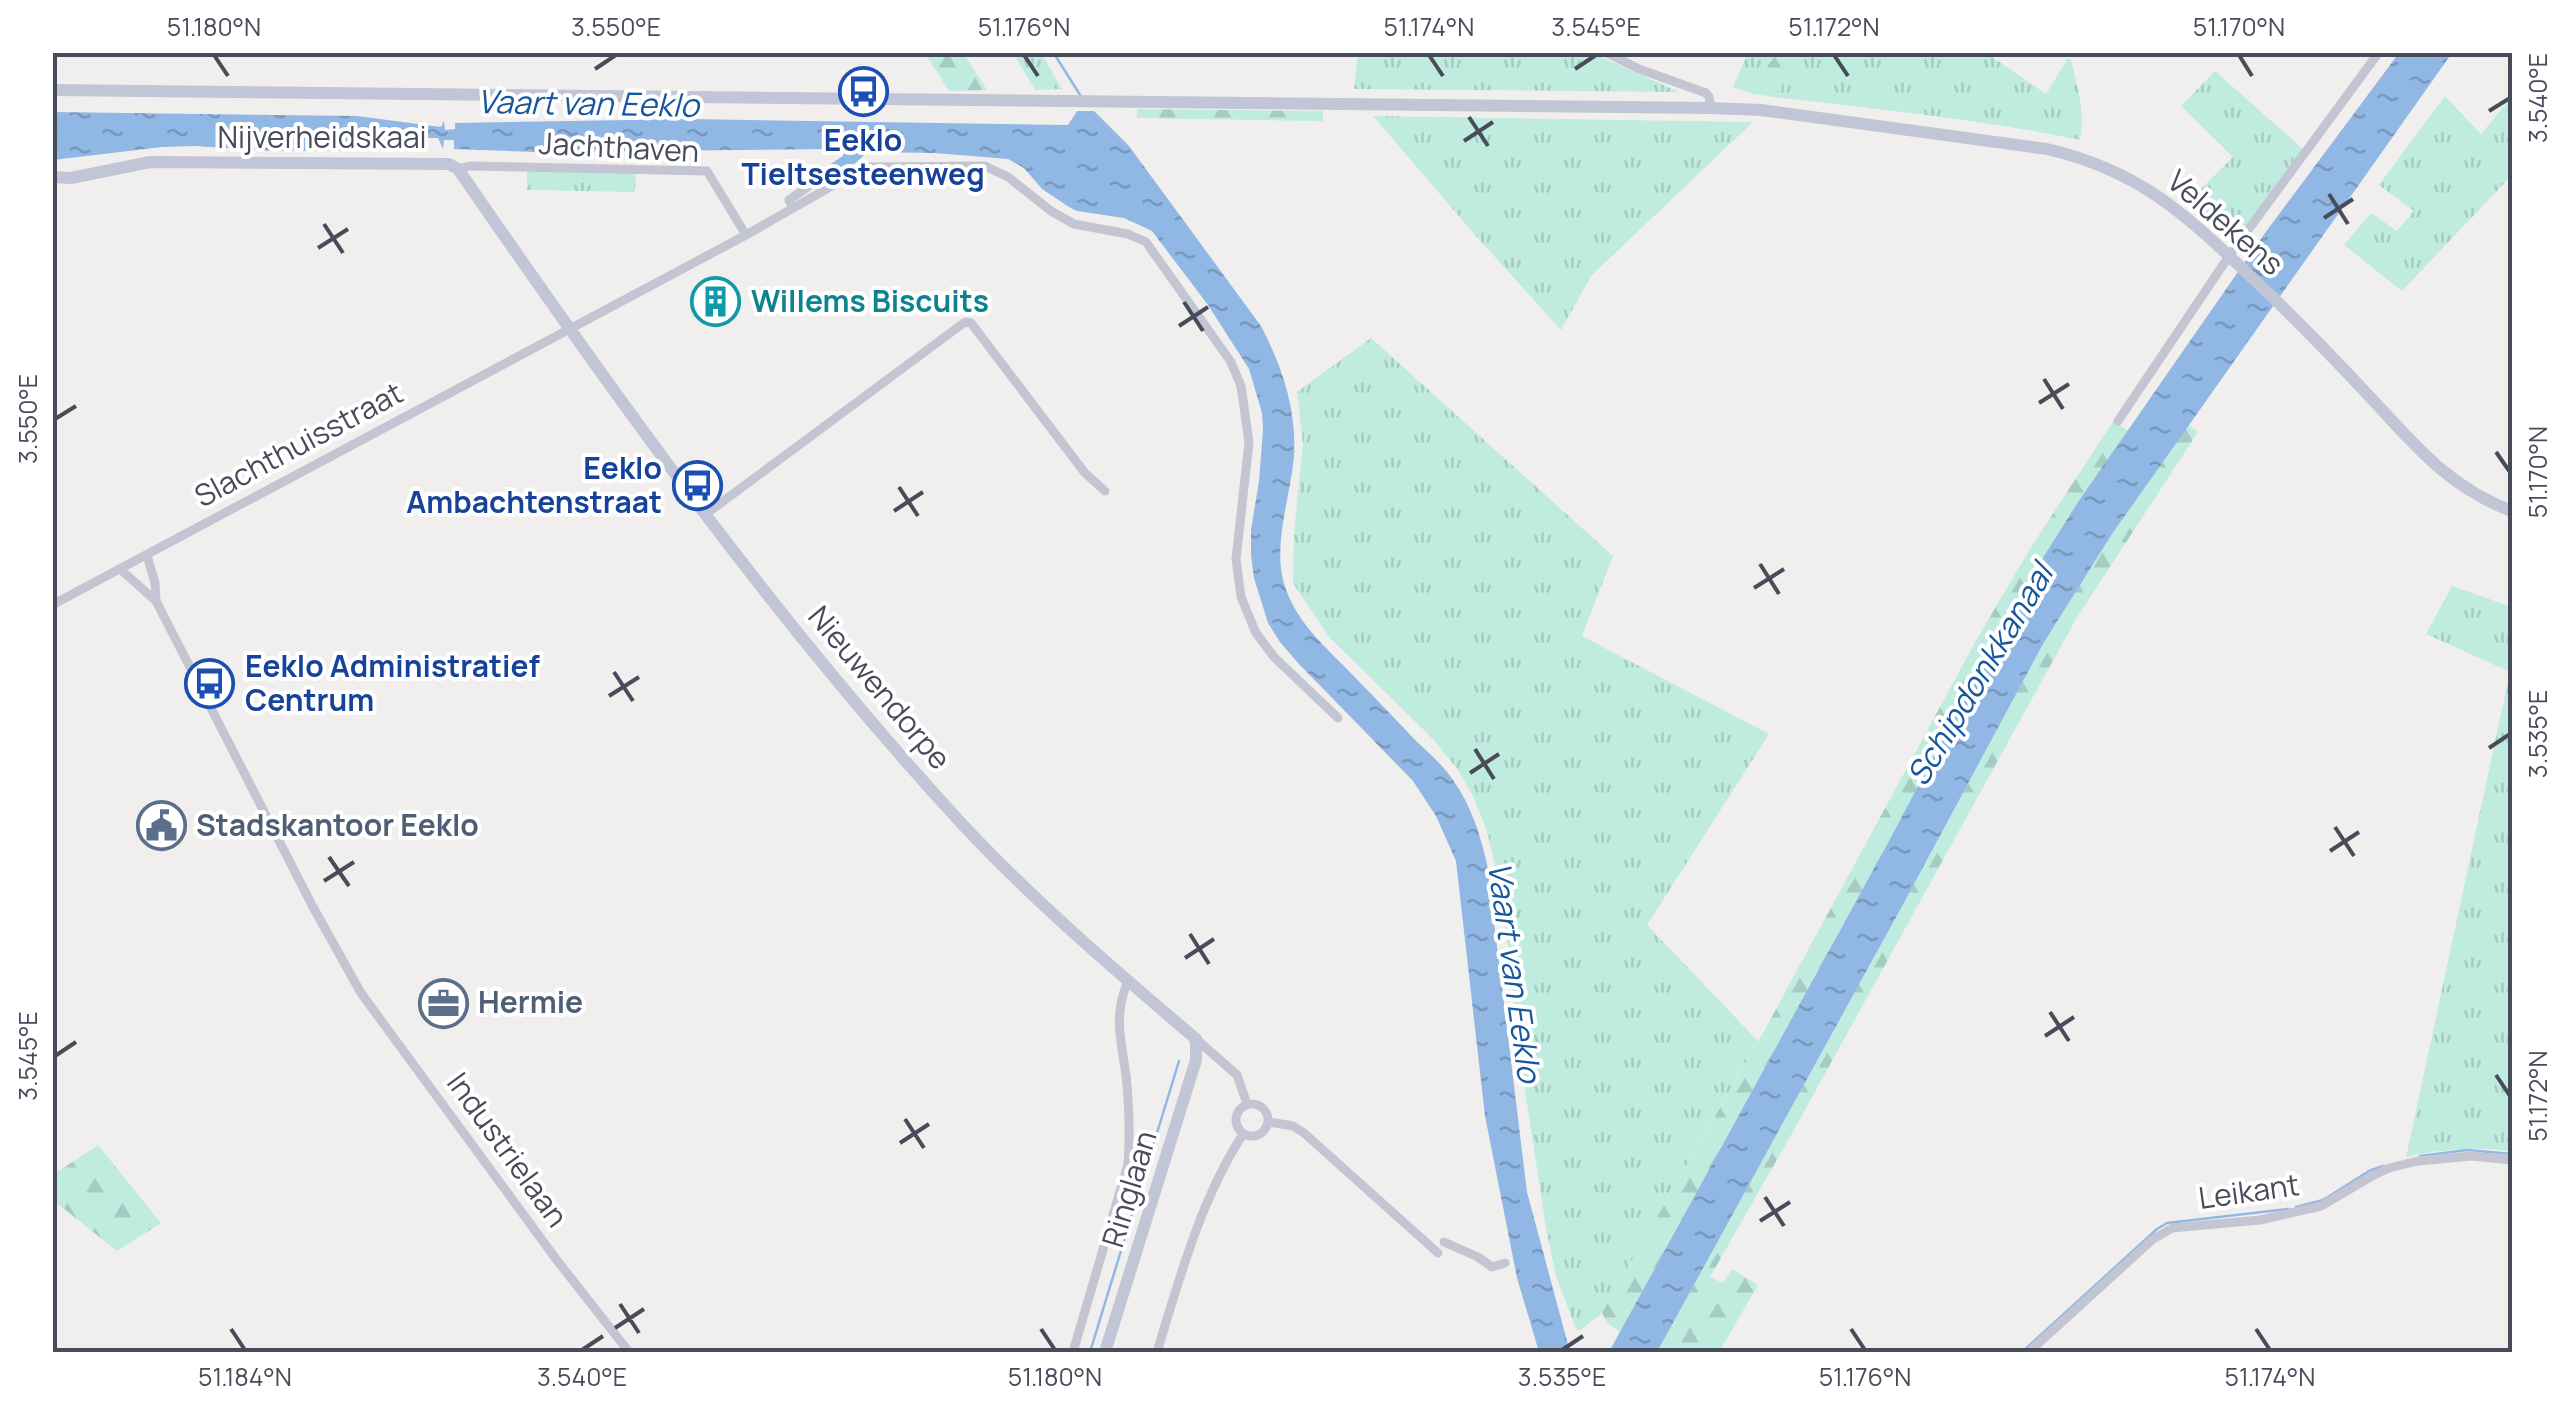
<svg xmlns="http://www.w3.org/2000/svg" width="2565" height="1405" font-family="Manrope,sans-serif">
<defs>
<pattern id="grass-tufts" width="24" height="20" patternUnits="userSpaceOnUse" patternTransform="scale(2.5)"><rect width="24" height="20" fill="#c0ebdf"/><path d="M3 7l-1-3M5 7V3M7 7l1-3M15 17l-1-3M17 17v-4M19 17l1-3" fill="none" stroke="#a6cbc2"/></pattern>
<pattern id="forest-firs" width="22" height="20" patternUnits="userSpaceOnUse" patternTransform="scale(2.5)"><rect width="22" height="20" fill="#c0ebdf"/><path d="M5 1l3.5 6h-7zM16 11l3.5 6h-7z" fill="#a6cbc2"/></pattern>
<pattern id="water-ripples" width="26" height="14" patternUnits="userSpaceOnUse" patternTransform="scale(2.5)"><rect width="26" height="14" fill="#91b8e4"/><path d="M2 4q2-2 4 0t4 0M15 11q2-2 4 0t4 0" fill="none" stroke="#7898bc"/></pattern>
</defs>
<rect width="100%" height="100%" fill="#f1efee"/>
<!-- grass -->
<g fill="url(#grass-tufts)">
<path d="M1590,52L1679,92L1354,89L1358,53Z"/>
<path d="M1985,52L2046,94L2068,58L2071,60C2078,88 2085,112 2080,140C1979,119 1876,109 1774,97L1753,94L1733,87L1748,53H1777L1756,82L1776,93L1806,53Z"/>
<path d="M1013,53H1041L1062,89L1035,90Z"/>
<path d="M2215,71L2304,150L2235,240L2191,199L2233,157L2181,106Z"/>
<path d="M2445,96L2481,134L2512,97V175L2402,291L2344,245L2371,213L2397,231L2414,211L2379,185Z"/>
<path d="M1373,116L1753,122L1591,276L1561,330L1475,235Z"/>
<path d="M527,168L636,170L635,192L527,190Z"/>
<path d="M1371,338L1613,556L1582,636L1769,734L1647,925L1758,1041L1602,1313L1581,1330L1576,1329L1556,1276L1546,1228L1517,1038L1509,955L1499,882L1487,831L1473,796L1458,770L1433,739L1330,638L1293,583L1294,532L1303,444L1297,392Z"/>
<path d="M2452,586L2512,607V1152C2473,1146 2445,1149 2406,1157L2510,672L2426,634Z"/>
</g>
<!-- forest -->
<g fill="url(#forest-firs)">
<path d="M925,53H963L987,90L949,91Z"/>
<path d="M1777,53H1806L1776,93L1756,82Z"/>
<path d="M1137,109L1323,111V121L1137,118Z"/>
<path d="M2114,420L2128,431L2078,502L1984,661L1889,841L1620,1332L1607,1323L1602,1313L1763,1033L1978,637L2033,544Z"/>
<path d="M2188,425L2198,432L2076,619L1790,1137L1710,1277L1723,1283L1732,1269L1758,1285L1719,1352H1657L1906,899L2043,644L2112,534Z"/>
<path d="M98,1145L161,1223L117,1251L53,1200V1175Z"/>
</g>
<!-- water -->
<g fill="url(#water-ripples)">
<path d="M2399,53H2452L2112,534L2043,644L1906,899L1657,1352H1609L1889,841L1984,661L2036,569L2078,502L2265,233Z"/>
<path d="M1077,111H1094L1129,146L1261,326C1282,366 1297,410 1294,457C1290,500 1270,551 1287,592C1298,621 1320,642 1342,664C1367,690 1392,715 1416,741C1429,753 1443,765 1453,780C1471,805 1480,834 1487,864L1527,1192L1570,1352H1539L1517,1278L1485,1116L1456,861L1436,816L1413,781L1298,663L1280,642L1268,623L1254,578L1251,555V530L1259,481L1263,430L1262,413L1249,369L1208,305L1152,231L1124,218L1077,211L1069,207L1042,189L1024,168L1008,159L934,153L867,152L857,162L826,180L820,171L843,156L844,152L836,149L536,152L454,149V140H444L443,149L438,138H416L387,150L275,151L195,146L162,147L53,160V112L357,116L441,127L444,121L445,130L455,129V123L691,119L1068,125Z"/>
</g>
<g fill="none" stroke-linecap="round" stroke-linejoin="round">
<!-- stream -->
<g stroke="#91b8e4" stroke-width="2.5">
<path d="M1053,52L1082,98"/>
<path d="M2420,1156L2467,1150L2512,1154"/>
<path d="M2296,1207L2323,1200L2369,1171L2383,1166"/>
<path d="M1090,1352L1179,1061"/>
<path d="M2022,1352L2157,1229L2167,1223L2288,1209"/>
</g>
<!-- street -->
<g stroke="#c3c6d2" stroke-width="9">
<path d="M1605,52L1639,69L1706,93L1709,97L1711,108"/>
<path d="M458,169L470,166L707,171L746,235"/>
<path d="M793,208L789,200L823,176"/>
<path d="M2118,421L2229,256L2379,52"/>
<path d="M706,514L965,322L971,323L1085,473L1105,491"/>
<path d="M147,555L155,583L156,601"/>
<path d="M120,569L156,601L313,907L361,993L556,1259L629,1352"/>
<path d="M52,605L746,235L865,167L985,166L1008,177L1051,211L1074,224L1128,234L1146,242L1231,362L1241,386L1249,442L1236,559L1241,597L1256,633L1274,657L1338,718"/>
<path d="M1196,1039L1237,1075L1247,1104"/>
<circle cx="1252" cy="1120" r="16"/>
<path d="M1269,1122L1293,1126L1304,1133L1438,1253"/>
<path d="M1444,1242L1478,1257L1492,1267L1505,1263"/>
<path d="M1073,1352L1128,1164C1130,1135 1129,1104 1126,1075C1121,1039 1113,1016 1128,981"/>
<path d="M1157,1352C1180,1277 1200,1201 1243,1134"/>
<path d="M2029,1352L2152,1240L2172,1228L2260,1220L2321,1206L2372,1176L2389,1168L2418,1161L2472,1156L2512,1160"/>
</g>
<!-- secondary -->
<g stroke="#c2c5d6" stroke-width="12">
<path d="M52,90L1711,108L1761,110L2047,149C2137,170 2182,211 2246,272C2289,312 2330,354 2370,397C2415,445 2449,488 2512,511"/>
<path d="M52,177L71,178L150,162L449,164L458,169C614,395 775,621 962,824C1034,901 1116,971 1196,1039V1060L1105,1352"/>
</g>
</g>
<!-- ticks -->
<path fill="none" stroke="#484c5a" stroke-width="4" d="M214,55L228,76M1024,55L1038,76M1429,55L1443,76M1834,55L1848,76M2239,55L2252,76M595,69L616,55M1575,69L1596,55M2489,111L2510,98M1469,117L1488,146M1464,141L1493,122M2329,194L2348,224M2324,218L2353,199M324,224L343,253M318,248L348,229M1184,302L1203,331M1179,326L1208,307M2044,379L2063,409M2039,403L2069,384M55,419L76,406M2496,452L2510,472M899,487L918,516M894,511L923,492M1760,564L1779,594M1754,588L1784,569M614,672L633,701M609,696L639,677M2489,748L2510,734M1475,749L1494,779M1470,773L1499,754M2335,827L2354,856M2330,851L2359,832M329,857L349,886M324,881L354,862M1190,934L1209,964M1185,958L1214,939M2050,1012L2069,1041M2045,1036L2074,1017M55,1056L76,1042M2496,1075L2510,1096M905,1119L924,1148M900,1143L929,1124M1765,1197L1784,1226M1760,1221L1790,1202M620,1304L639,1333M615,1328L644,1309M231,1329L245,1350M1041,1329L1055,1350M1851,1329L1865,1350M2256,1329L2270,1350M582,1350L603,1336M1562,1350L1583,1336"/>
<!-- icons -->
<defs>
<symbol id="bus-ring" viewBox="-11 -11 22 22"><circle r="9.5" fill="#fff" stroke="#1a4fb4" stroke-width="1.5"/><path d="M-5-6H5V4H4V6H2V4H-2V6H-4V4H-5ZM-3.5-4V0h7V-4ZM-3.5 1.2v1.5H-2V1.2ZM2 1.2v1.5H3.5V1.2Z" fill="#1a4fb4"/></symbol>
<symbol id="building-ring" viewBox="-11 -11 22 22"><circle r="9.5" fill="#fff" stroke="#0f9aa8" stroke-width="1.5"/><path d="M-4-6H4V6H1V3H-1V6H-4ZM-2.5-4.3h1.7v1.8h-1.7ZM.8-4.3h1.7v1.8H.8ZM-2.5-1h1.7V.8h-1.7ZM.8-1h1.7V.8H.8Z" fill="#0f9aa8"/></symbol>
<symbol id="civic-ring" viewBox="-11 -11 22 22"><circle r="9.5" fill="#fff" stroke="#5c6f8a" stroke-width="1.5"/><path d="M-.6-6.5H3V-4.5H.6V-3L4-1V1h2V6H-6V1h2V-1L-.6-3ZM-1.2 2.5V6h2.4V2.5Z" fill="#5c6f8a"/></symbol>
<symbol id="office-ring" viewBox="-11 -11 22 22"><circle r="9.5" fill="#fff" stroke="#5c6f8a" stroke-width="1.5"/><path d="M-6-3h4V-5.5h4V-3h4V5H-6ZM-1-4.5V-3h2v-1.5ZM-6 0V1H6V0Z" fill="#5c6f8a"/></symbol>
</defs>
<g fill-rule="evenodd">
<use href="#bus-ring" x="836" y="64" width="55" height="55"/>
<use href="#building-ring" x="688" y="274" width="55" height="55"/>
<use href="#bus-ring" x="670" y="458" width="55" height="55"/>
<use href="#bus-ring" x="182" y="656" width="55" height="55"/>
<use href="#civic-ring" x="134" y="798" width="55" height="55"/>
<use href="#office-ring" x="416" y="976" width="55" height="55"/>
</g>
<g text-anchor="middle" stroke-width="8" stroke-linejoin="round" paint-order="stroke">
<!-- street labels -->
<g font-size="30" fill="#484c5a" stroke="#fff">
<text x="322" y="148">Nijverheidskaai</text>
<text transform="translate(619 148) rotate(3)" y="10">Jachthaven</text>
<text transform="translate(2225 223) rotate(41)" y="10">Veldekens</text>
<text transform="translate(299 445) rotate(-28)" y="10">Slachthuisstraat</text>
<text transform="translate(879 688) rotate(50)" y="10">Nieuwendorpe</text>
<text transform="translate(507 1150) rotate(54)" y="10">Industrielaan</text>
<text transform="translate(1130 1189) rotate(-73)" y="10">Ringlaan</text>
<text transform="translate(2249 1192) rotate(-8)" y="10">Leikant</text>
</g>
<!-- transit labels -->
<g font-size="30" font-weight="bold" fill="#164399" stroke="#fff">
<text x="863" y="151">Eeklo<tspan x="863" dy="34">Tieltsesteenweg</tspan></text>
<text x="662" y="479" text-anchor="end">Eeklo<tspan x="662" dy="34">Ambachtenstraat</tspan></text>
<text x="245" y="677" text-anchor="start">Eeklo Administratief<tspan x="245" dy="34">Centrum</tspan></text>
</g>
<!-- culture labels -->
<g font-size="30" font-weight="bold" fill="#0d838f" stroke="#fff" text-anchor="start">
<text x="751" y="312">Willems Biscuits</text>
</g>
<!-- service labels -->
<g font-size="30" font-weight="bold" fill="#4e5e75" stroke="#fff" text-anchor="start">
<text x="196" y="836">Stadskantoor Eeklo</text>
<text x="478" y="1013">Hermie</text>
</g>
<!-- water labels -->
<g font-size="32" font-style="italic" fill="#18569d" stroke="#fff">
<text transform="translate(588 104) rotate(1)" y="11">Vaart van Eeklo</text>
<text transform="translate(1980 675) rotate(-59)" y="11">Schipdonkkanaal</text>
<text transform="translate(1514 972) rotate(82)" y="11">Vaart van Eeklo</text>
</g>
</g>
<!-- border -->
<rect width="2565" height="1405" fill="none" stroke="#ffffff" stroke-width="110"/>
<rect x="55" y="55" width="2455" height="1295" fill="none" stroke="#484c5a" stroke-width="4"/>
<g font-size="25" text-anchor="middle" fill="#484c5a">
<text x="214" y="36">51.180°N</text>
<text x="616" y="36">3.550°E</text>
<text x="1024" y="36">51.176°N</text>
<text x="1429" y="36">51.174°N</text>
<text x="1596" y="36">3.545°E</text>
<text x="1834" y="36">51.172°N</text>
<text x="2239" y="36">51.170°N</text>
<text transform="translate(2538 98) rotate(-90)" y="9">3.540°E</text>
<text transform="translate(28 419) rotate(-90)" y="9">3.550°E</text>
<text transform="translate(2538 472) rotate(-90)" y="9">51.170°N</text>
<text transform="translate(2538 734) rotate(-90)" y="9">3.535°E</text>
<text transform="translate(28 1056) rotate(-90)" y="9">3.545°E</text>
<text transform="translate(2538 1096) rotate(-90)" y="9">51.172°N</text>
<text x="245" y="1386">51.184°N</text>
<text x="582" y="1386">3.540°E</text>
<text x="1055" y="1386">51.180°N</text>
<text x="1562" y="1386">3.535°E</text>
<text x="1865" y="1386">51.176°N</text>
<text x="2270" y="1386">51.174°N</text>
</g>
</svg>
